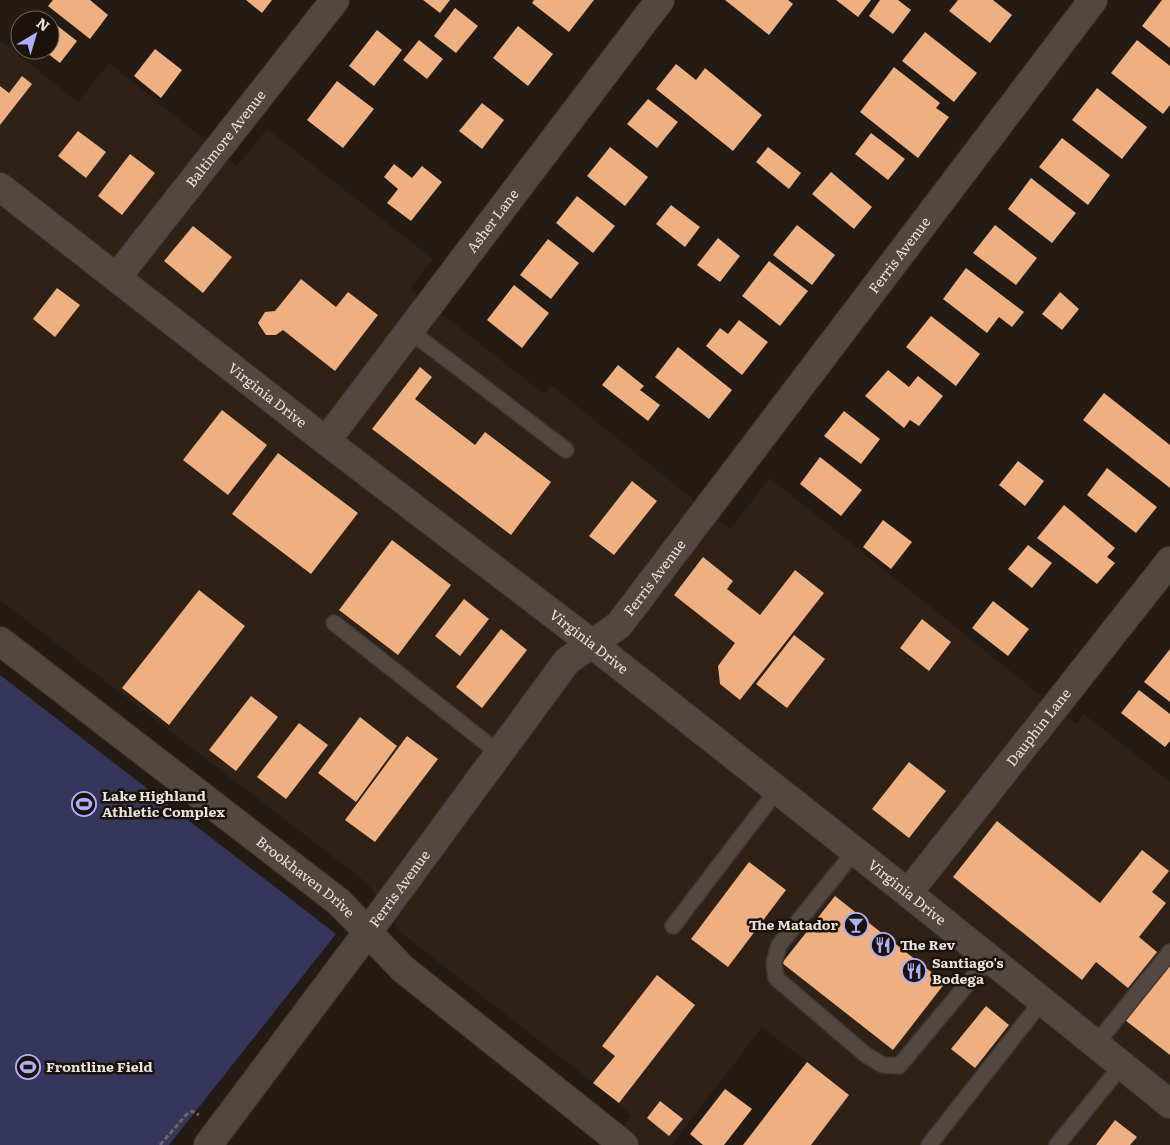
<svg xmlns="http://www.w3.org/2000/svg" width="1170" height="1145" font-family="Literata,serif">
<rect width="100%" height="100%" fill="#241b15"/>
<!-- built -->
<path fill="#2f2116" d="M0,40L78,102L109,63L237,166L267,129L433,259L410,289L544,394L551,385L730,529L770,478L1076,724L1084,714L1170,782V1145H743L807,1062L762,1027L672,1145H608L631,1115L619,1103L400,932L367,883L0,600Z"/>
<!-- green -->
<path fill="#36355c" d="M0,675L336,934L169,1145H0Z"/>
<!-- building -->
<g fill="#eeb081">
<path d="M53,0H90L108,15L90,39L48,6Z"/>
<path d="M246,0H272L262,13Z"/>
<path d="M423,0H450L440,13Z"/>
<path d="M534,0H594L569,32L532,3Z"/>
<path d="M725,0H788L793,4L769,35Z"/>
<path d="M836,0H871L858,17Z"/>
<path d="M880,0H898L911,10L893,34L869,16Z"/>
<path d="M958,0H993L1012,15L990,43L949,11Z"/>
<path d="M1162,0H1170V48L1142,26Z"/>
<path d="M455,8L478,26L456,53L434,36Z"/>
<path d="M50,20L77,41L60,63L43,50H50Z"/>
<path d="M518,26L553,54L528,86L493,58Z"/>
<path d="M377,30L402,50L374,86L349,66Z"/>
<path d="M925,32L977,73L954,102L902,61Z"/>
<path d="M419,40L443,59L427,79L403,60Z"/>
<path d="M1137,40L1170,66V105L1163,114L1111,73Z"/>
<path d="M155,49L182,70L161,98L134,76Z"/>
<path d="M676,64L696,80L705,68L762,115L733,151L656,89Z"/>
<path d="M894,67L940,103L936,108L949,117L918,158L860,112Z"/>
<path d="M22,76L32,84L0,125V86L9,93Z"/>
<path d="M337,81L374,109L343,148L307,120Z"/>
<path d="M1097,88L1147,127L1122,159L1072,120Z"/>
<path d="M648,99L678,122L657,148L627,124Z"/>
<path d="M482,103L504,120L482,149L459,131Z"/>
<path d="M78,131L106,152L86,178L58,156Z"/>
<path d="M871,133L905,159L888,180L855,154Z"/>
<path d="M1062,138L1110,175L1088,205L1039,167Z"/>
<path d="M610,147L648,177L625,206L587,176Z"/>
<path d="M768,147L801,173L789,189L756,162Z"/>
<path d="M130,154L155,173L122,215L98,196Z"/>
<path d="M394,164L412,178L422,166L442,182L411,221L387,203L398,189L384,177Z"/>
<path d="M831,172L872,207L854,229L812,194Z"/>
<path d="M1031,178L1076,213L1052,243L1008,209Z"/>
<path d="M577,196L615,226L593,253L556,223Z"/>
<path d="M671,205L700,227L685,247L656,224Z"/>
<path d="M797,225L835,255L812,285L773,255Z"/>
<path d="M995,225L1037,258L1016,285L973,253Z"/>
<path d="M193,226L232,257L203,293L164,261Z"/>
<path d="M718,238L740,256L720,282L697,265Z"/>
<path d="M548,239L579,263L551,299L520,275Z"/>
<path d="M769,261L808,291L780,326L742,296Z"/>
<path d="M966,268L1024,312L1012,327L999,317L987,333L943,299Z"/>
<path d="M301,279L336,307L348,292L378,315L335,371L283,330L276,335H266L258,323L265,312L275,311Z"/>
<path d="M514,285L549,313L522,348L487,320Z"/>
<path d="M57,288L80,305L55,337L33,319Z"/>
<path d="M1060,292L1079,309L1062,330L1042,314Z"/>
<path d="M931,316L980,354L956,386L906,347Z"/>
<path d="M739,320L768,342L742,375L706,346L720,328L728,334Z"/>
<path d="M678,347L732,390L709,419L655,377Z"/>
<path d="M618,365L644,386L640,390L660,405L648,421L602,385Z"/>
<path d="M420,367L432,377L415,399L475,445L485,432L551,482L511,535L372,429Z"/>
<path d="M888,370L909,387L918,376L943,396L919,426L910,420L904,428L865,396Z"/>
<path d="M1104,393L1170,445V488L1083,420Z"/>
<path d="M222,410L267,445L228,495L183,460Z"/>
<path d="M844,411L880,439L861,464L824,436Z"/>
<path d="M278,453L358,513L311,574L232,514Z"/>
<path d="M820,457L862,490L841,516L800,484Z"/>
<path d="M1018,461L1044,481L1025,506L999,485Z"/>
<path d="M1107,468L1157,507L1136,533L1087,495Z"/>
<path d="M632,481L657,501L614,555L589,536Z"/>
<path d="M1064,505L1115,548L1107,557L1115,563L1097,584L1037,538Z"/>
<path d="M883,520L912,542L891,569L863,547Z"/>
<path d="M392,540L451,585L398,655L339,610Z"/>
<path d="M1028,545L1052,563L1032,588L1008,569Z"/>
<path d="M703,557L733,581L727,589L760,615L795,570L824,593L740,700L720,684L718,666L735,643L674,595Z"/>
<path d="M199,590L245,626L169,725L122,688Z"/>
<path d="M464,599L489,619L460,656L435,636Z"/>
<path d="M993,601L1029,629L1008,656L972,628Z"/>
<path d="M922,619L951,642L929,671L900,648Z"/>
<path d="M501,629L527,650L482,708L456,687Z"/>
<path d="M794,635L825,659L787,708L756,684Z"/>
<path d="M1170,649V702L1144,682Z"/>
<path d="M1139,690L1170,714V741L1165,747L1121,713Z"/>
<path d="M251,696L278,717L236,771L209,750Z"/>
<path d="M360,717L397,746L356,802L318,773Z"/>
<path d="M299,723L328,745L286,799L257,777Z"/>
<path d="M407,736L438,759L375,842L345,820Z"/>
<path d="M909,762L946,791L909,838L872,809Z"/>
<path d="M997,821L1100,903L1142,850L1169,871L1152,892L1166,903L1139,937L1157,952L1128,988L1096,962L1082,980L953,877Z"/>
<path d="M749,862L786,890L728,967L691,939Z"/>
<path d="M835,896L945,983L893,1050L782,963Z"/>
<path d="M1170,962V1055L1125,1020Z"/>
<path d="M657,975L695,1005L619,1103L593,1083L615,1056L602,1046Z"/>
<path d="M986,1006L1009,1025L975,1068L951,1049Z"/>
<path d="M807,1062L849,1095L811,1145H743Z"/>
<path d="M725,1089L752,1109L724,1145H703L690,1134Z"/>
<path d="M660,1101L683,1119L669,1136L647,1118Z"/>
<path d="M1115,1120L1137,1137L1130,1145H1096Z"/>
</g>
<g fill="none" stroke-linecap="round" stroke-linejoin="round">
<defs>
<g id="lane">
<path d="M410,331L566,450"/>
<path d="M334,623L499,753"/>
<path d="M855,851L779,945L774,963L776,978L866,1055L883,1065L899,1066L989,958"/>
<path d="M673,926L777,790"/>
<path d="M1096,1044L1170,952"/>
<path d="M929,1145L1042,1001"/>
<path d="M1057,1145L1122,1065"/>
</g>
<g id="street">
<path id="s1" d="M117,277L335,0"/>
<path id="s2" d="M326,441L660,0"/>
<path id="s3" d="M0,641L339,902L403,969L624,1145"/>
<path id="s4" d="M908,893L1170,561"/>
<path id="s5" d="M208,1145L367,933L567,661L619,625L1093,0"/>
</g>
<g id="secondary">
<path id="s6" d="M0,187L326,441L591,643L908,893L1170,1104"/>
</g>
</defs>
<!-- lane casing -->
<use href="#lane" stroke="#3d3632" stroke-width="18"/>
<!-- street casing -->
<use href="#street" stroke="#3d3632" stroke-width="30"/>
<!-- secondary casing -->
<use href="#secondary" stroke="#3d3632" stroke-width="30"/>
<!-- path -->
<path stroke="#6d655f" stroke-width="3" stroke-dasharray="5 2.5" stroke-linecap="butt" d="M160,1145L186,1115L192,1111L199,1115"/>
<!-- lane -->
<use href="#lane" stroke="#534841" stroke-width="15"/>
<!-- street -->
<use href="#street" stroke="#534841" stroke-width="28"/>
<!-- secondary -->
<use href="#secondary" stroke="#534841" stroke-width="28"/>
</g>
<!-- icons -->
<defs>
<symbol id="stadium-ring" viewBox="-11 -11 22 22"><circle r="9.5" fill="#1b120c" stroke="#afaefa" stroke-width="1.5"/><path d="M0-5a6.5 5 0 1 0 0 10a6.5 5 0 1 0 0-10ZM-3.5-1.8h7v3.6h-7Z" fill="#afaefa"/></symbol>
<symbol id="bar-ring" viewBox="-11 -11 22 22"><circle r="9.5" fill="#1b120c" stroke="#afaefa" stroke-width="1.5"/><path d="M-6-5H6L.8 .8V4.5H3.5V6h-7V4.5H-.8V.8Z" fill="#afaefa"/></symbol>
<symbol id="restaurant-ring" viewBox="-11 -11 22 22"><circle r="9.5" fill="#1b120c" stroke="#afaefa" stroke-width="1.5"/><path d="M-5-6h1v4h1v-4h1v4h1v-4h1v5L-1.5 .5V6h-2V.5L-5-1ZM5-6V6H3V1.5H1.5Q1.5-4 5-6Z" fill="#afaefa"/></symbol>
</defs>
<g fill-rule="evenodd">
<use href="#stadium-ring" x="70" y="790" width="28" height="28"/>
<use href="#bar-ring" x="842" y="911" width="28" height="28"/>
<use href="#restaurant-ring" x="869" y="931" width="28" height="28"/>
<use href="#restaurant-ring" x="900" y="957" width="28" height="28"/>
<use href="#stadium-ring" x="14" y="1053" width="28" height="28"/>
</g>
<g text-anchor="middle" stroke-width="5" stroke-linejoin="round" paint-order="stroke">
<!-- street labels -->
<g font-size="14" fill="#e8e2dd" stroke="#1b120c">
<text dy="5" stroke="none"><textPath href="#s1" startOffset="176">Baltimore Avenue</textPath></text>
<text dy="5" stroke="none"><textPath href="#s2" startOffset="276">Asher Lane</textPath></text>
<text dy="5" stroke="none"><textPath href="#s5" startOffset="1130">Ferris Avenue</textPath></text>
<text dy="5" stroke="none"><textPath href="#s6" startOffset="339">Virginia Drive</textPath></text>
<text dy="5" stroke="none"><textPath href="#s5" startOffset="725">Ferris Avenue</textPath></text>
<text dy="5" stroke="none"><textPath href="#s6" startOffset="744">Virginia Drive</textPath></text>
<text dy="5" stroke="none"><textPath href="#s4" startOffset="211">Dauphin Lane</textPath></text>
<text dy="5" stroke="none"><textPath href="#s3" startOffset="386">Brookhaven Drive</textPath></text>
<text dy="5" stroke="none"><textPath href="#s5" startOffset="320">Ferris Avenue</textPath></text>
<text dy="5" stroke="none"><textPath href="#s6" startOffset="1149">Virginia Drive</textPath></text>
</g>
<!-- poi labels -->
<g font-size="14" font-weight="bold" fill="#e8e2dd" stroke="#1b120c" text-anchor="start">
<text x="102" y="801">Lake Highland<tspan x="102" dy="16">Athletic Complex</tspan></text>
<text x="838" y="930" text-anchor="end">The Matador</text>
<text x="900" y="950">The Rev</text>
<text x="932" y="968">Santiago's<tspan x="932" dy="16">Bodega</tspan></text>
<text x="46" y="1072">Frontline Field</text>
</g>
</g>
<!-- north arrow -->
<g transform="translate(35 35) rotate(38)"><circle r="24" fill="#1b120c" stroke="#6d6560"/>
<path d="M0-4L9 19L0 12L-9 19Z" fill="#afaefa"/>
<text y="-8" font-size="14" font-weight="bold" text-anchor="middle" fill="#e8e2dd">N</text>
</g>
</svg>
